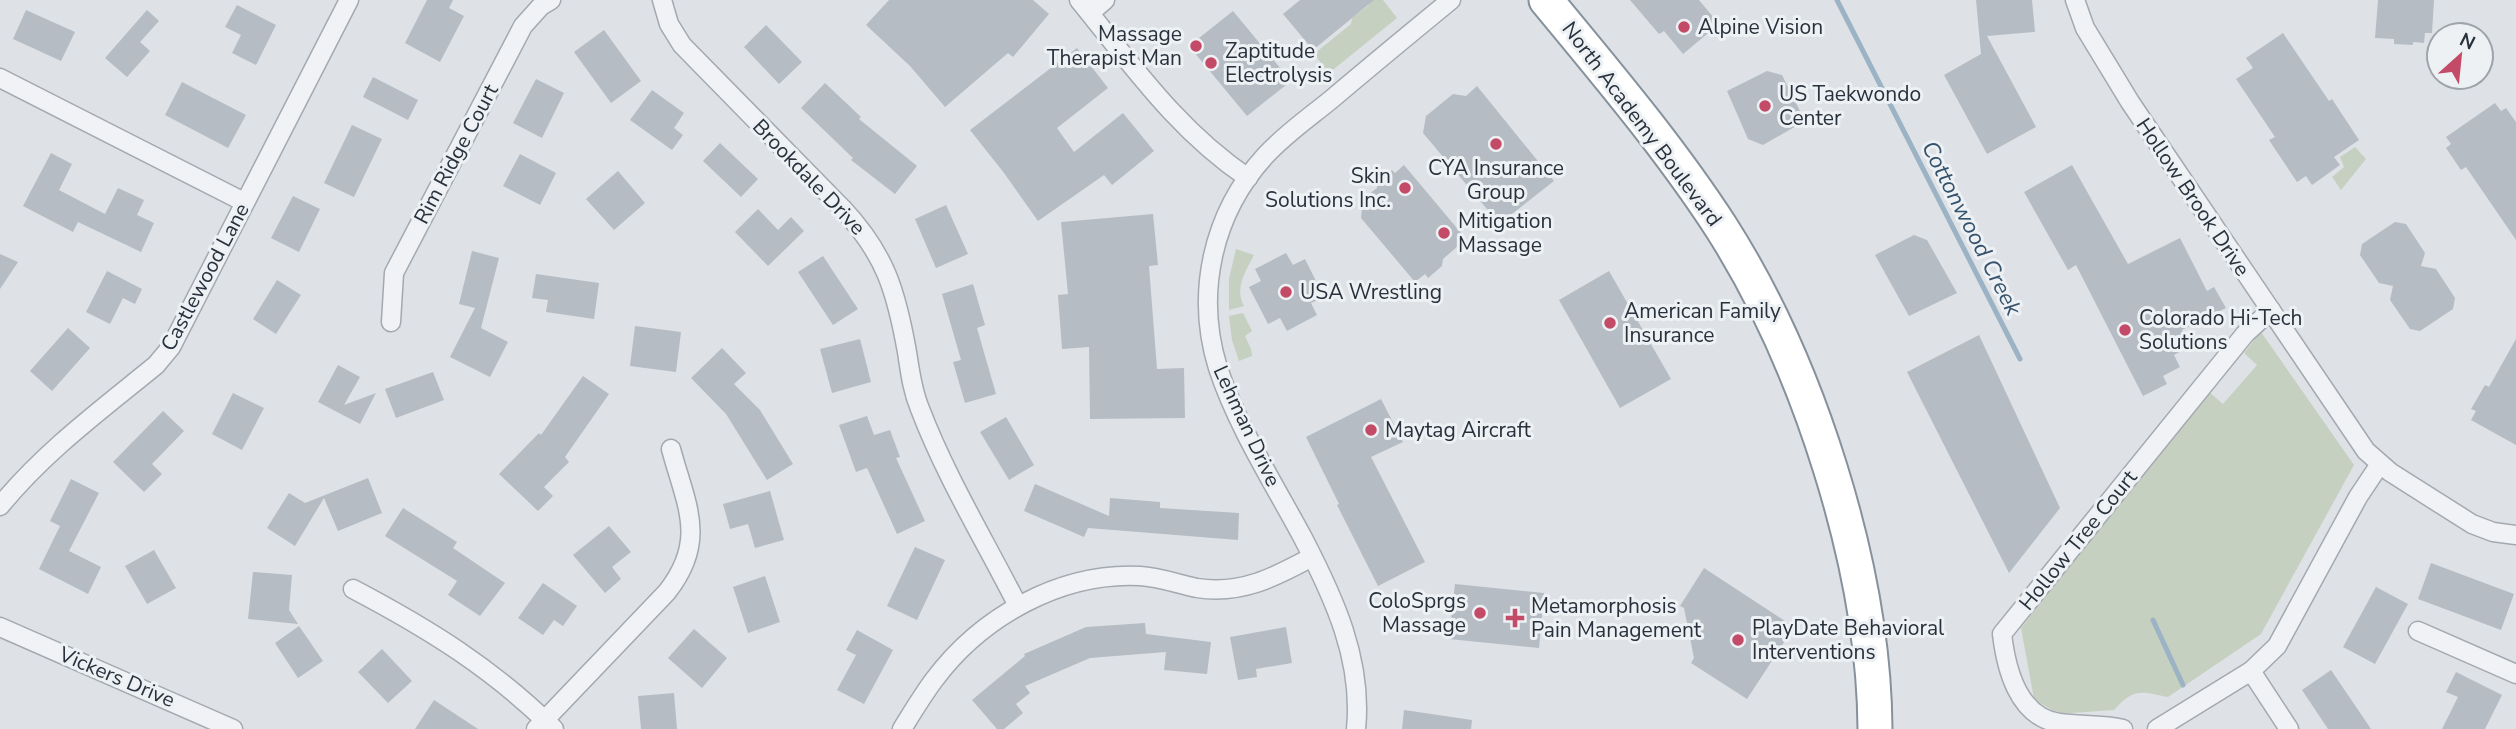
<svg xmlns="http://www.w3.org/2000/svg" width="2516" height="729" font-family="'Nunito Sans',sans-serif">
<rect width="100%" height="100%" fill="#dee2e6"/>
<!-- green -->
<g fill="#c5d0c0">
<path d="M1365,0H1383L1397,18L1329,73L1314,54L1351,24L1352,18L1369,5Z"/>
<path d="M2355,147L2366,159L2341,190L2332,177L2344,167L2340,157Z"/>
<path d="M1236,249L1254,255C1246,271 1234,288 1244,306L1229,310V279Z"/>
<path d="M1243,313L1252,331L1245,336L1251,349L1252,356L1239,361L1232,340L1229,316Z"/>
<path d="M2261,332L2354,465L2261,634L2168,697C2140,691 2134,688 2114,710L2058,714L2034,699L2021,628L2209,392L2223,404L2257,365L2244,353Z"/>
</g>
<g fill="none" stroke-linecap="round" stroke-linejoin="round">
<!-- stream -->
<g stroke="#9bb3c4" stroke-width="5">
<path d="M1837,0L2020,359"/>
<path d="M2153,620L2183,685"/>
</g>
</g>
<!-- building -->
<g fill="#b5bcc3">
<path d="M427,0H453L449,8L464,16L440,62L405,43Z"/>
<path d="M889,0H1033L1049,14L1013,57L1008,53L945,107L910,66L866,25Z"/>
<path d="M1300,0H1374L1313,50L1283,14Z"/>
<path d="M1630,0H1699L1719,24L1683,54L1664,31L1659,34Z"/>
<path d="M1976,0H2032L2035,32L1987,36L2036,127L1987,154L1944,75L1981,54Z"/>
<path d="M2378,0H2434L2432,33H2425L2424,43L2413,42V45L2394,44V39L2375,38Z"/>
<path d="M237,5L276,25L256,65L232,53L241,35L225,27Z"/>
<path d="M26,10L75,32L61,61L13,39Z"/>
<path d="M147,10L159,21L140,42L150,51L127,77L105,58Z"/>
<path d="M1233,11L1291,81L1247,116L1189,46Z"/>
<path d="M766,25L802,62L779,84L744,47Z"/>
<path d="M604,30L641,81L611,103L574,52Z"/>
<path d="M2283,33L2329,101L2332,99L2359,140L2334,157L2340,165L2312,185L2306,176L2297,182L2269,140L2275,137L2236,79L2253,68L2246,58Z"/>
<path d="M1077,48L1108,88L1057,128L1074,152L1123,113L1154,151L1112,185L1104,175L1038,221L1004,173L970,130Z"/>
<path d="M1767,71L1782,75L1805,121L1763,145L1748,139L1727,91Z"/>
<path d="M373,77L418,100L408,120L363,97Z"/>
<path d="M536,79L564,93L542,138L513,123Z"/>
<path d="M182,82L246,115L228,148L165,115Z"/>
<path d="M825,83L861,117L859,119L917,166L895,194L851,160L853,158L801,108Z"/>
<path d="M1477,86L1554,181L1508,217L1492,215L1423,133L1426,116L1453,94L1466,96Z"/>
<path d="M652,90L684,113L674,128L683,135L672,150L630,120Z"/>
<path d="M2495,103L2501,111L2506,108L2516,122V240L2466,167L2461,170L2446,148L2451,144L2446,137Z"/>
<path d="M352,125L382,139L354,197L324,183Z"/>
<path d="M720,143L758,179L741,197L703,161Z"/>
<path d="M51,153L72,164L59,190L105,214L118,188L144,200L137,215L154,223L141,252L78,222L73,232L23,206Z"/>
<path d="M520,154L556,173L540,205L503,186Z"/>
<path d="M1404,165L1461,233L1458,246L1443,259L1442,266L1428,278L1425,274L1415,282L1361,218L1363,199L1377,188V182L1392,170L1395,173Z"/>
<path d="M2072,165L2128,264L2180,238L2207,291L2214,287L2226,308L2182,330L2190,346L2174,355L2180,367L2163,376L2167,384L2143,396L2076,265L2068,270L2024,192Z"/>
<path d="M618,171L645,203L614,230L586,199Z"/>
<path d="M293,196L320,209L299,252L271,238Z"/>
<path d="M946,205L968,254L936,268L915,219Z"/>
<path d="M758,209L778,230L791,217L804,231L768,266L735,232Z"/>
<path d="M1153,214L1158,265L1149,266L1157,369L1184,368L1185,418L1090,419L1089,347L1062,349L1058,295L1068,294L1061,222Z"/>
<path d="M2395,222L2406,224L2425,253L2421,266L2436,269L2455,298L2453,309L2420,331L2410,329L2390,300L2393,286L2379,283L2360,255L2362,244Z"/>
<path d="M1914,235L1927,240L1957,293L1909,316L1875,255Z"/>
<path d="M472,251L499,258L481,328L508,342L490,377L450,357L475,308L459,304Z"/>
<path d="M1286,253L1293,265L1305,259L1324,297L1311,303L1317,315L1287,331L1280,318L1268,324L1249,287L1261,281L1255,269Z"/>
<path d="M0,254L18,262L0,289Z"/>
<path d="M823,256L858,309L833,325L798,272Z"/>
<path d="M107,271L142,289L135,304L123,298L110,324L86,312Z"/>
<path d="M1609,271L1671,379L1620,408L1559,300Z"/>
<path d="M536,274L599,283L594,319L546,312L548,300L532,298Z"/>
<path d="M277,280L301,295L276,334L253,319Z"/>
<path d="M973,284L985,325L977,328L996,394L965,403L953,362L961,360L942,294Z"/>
<path d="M635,326L681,332L676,372L630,366Z"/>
<path d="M68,328L90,348L52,391L30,371Z"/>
<path d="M1979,335L2060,508L2009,573L1907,372Z"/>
<path d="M860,339L871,382L832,393L820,349Z"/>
<path d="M2516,339V445L2471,420L2476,411L2471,409L2485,385L2489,387Z"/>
<path d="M722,348L746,373L734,384L760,410L793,464L767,480L726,414L691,378Z"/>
<path d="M338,365L360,377L344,405L376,393L360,424L318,402Z"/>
<path d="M433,372L444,400L396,418L385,389Z"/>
<path d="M583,376L609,394L565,457L569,462L544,487L553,496L538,511L499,474L539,433L541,435Z"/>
<path d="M233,393L264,408L242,450L212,434Z"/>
<path d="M1381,399L1403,442L1371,457L1425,562L1378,586L1337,505L1339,504L1306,437Z"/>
<path d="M163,411L184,431L152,464L162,474L144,492L113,462Z"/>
<path d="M867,416L874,435L890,430L900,457L896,458L925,521L897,534L867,468L856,472L839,425Z"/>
<path d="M1006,417L1034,465L1009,480L980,432Z"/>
<path d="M368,478L382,513L338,531L324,498L295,546L267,528L289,493L305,503Z"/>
<path d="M71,479L99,493L69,551L101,567L88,594L39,569L60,526L50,521Z"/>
<path d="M1035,484L1109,516L1110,498L1160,502V508L1239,513L1238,540L1088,528L1084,537L1024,511Z"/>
<path d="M770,491L784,540L755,548L748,524L730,529L723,504Z"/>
<path d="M403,508L457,542L453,548L505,583L480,616L448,595L457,581L385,536Z"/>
<path d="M609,526L631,552L612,567L621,579L605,593L573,555Z"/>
<path d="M915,547L945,560L917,620L887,606Z"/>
<path d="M154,550L176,588L147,604L125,566Z"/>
<path d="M2431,563L2514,594L2501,630L2418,599Z"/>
<path d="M1704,568L1794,627L1747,699L1691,663L1694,658L1684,608L1680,606Z"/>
<path d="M253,572L292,575L289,610L298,624L248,619Z"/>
<path d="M765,576L780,622L748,633L733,587Z"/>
<path d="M543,583L577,606L563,626L554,620L543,635L518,618Z"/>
<path d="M1455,584L1544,593L1539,648L1449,639Z"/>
<path d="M2376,587L2408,604L2375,664L2343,647Z"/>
<path d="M1145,623L1146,634L1211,642L1207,674L1164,670L1166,652L1090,658L1025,686L1030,693L1016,704L1023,713L1004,729H997L972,700L1025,656L1024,654L1086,627Z"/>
<path d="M299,626L323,661L298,678L275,643Z"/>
<path d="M1286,627L1292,663L1256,669L1257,677L1238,680L1230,637Z"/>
<path d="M694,629L727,658L702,688L668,658Z"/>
<path d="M857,630L893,650L864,704L837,690L856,655L846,650Z"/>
<path d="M382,649L412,681L388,703L358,672Z"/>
<path d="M2331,670L2371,729H2328L2302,690Z"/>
<path d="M2456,672L2502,695L2485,729H2442L2458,697L2446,692Z"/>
<path d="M674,693L677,729H641L638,696Z"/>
<path d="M434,700L478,729H415Z"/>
<path d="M1404,710L1472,720L1471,729H1402Z"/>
</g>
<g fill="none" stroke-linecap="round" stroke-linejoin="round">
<defs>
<g id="street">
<path d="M662,0L669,24L682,45L842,208C885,254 896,290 907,352C910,371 912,390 920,409C946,477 985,541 1018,606"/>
<path d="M1079,0C1132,65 1178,131 1248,178"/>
<path d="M2075,0L2085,28L2130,102L2366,451L2390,472L2472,524L2493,532L2516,535"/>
<path d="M1090,13L1105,0"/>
<path d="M0,78L244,202"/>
<path d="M391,322L394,273L523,26L541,6L551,0"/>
<path d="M0,506C45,451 101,410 156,365L171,347L349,0"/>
<path d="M353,589C429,629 492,668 554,729"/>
<path d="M0,627L233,729"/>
<path d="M2418,631L2516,674"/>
<path d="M2251,671L2289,729"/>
<path d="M536,729L667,592C708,540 686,505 671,449"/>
<path d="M902,729C912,713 922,696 934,680C981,617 1060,572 1140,576C1159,577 1178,584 1197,588C1241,595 1275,577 1312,557"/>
<path d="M1356,729C1363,660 1334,598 1303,538C1274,484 1237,426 1218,368C1195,294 1212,214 1265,156C1285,134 1310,117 1333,98C1372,65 1412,32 1451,0"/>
<path d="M2123,729C2102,724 2080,726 2059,723C2018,717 2006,668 2002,634L2245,334L2271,310"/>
<path d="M2157,729L2251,671L2277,646L2358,497L2380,464"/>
</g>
<path id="highway" d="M1546,0C1607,74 1669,147 1721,227C1808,363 1874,567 1875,729"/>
</defs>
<!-- street casing -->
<use href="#street" stroke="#a4a9b0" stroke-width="21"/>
<!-- highway casing -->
<use href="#highway" stroke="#86919c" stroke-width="37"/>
<!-- street -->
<use href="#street" stroke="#f0f2f5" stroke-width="18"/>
<!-- highway -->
<use href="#highway" stroke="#fff" stroke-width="33"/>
</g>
<!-- markers -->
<g fill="#c34b68" stroke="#edf1f4" stroke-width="2.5">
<circle cx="1684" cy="27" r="7"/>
<circle cx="1196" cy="46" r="7"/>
<circle cx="1211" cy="63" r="7"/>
<circle cx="1765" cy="106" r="7"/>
<circle cx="1496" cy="144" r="7"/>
<circle cx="1405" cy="188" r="7"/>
<circle cx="1444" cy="233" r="7"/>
<circle cx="1286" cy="292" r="7"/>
<circle cx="1610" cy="323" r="7"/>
<circle cx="2125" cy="330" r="7"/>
<circle cx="1371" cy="430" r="7"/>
<circle cx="1480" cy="613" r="7"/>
<path d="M1511.5 607.5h7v7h7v7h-7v7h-7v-7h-7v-7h7z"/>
<circle cx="1738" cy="640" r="7"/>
</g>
<g text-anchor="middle" stroke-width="6" stroke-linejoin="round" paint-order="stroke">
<!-- poi labels -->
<g font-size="21" fill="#28313c" stroke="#edf1f4" text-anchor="start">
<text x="1698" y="34">Alpine Vision</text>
<text x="1182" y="41" text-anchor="end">Massage<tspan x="1182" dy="24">Therapist Man</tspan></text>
<text x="1225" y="58">Zaptitude<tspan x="1225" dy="24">Electrolysis</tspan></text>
<text x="1779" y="101">US Taekwondo<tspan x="1779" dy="24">Center</tspan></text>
<text x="1496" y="175" text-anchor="middle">CYA Insurance<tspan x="1496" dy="24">Group</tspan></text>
<text x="1391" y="183" text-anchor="end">Skin<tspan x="1391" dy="24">Solutions Inc.</tspan></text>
<text x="1458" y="228">Mitigation<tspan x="1458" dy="24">Massage</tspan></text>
<text x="1300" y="299">USA Wrestling</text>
<text x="1624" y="318">American Family<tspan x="1624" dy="24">Insurance</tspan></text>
<text x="2139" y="325">Colorado Hi-Tech<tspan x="2139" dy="24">Solutions</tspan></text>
<text x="1385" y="437">Maytag Aircraft</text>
<text x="1466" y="608" text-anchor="end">ColoSprgs<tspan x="1466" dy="24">Massage</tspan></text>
<text x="1531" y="613">Metamorphosis<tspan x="1531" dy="24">Pain Management</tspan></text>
<text x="1752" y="635">PlayDate Behavioral<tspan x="1752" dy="24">Interventions</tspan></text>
</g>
<!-- street labels -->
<g font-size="21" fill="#28313c" stroke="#edf1f4">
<text transform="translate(1642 124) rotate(53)" y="7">North Academy Boulevard</text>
<text transform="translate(456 154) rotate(-62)" y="7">Rim Ridge Court</text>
<text transform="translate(809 177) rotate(46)" y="7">Brookdale Drive</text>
<text transform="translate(2193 197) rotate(56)" y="7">Hollow Brook Drive</text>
<text transform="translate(205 277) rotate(-62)" y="7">Castlewood Lane</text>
<text transform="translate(1247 426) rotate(65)" y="7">Lehman Drive</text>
<text transform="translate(2078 540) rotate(-51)" y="7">Hollow Tree Court</text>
<text transform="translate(117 677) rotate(23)" y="7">Vickers Drive</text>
</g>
<!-- water labels -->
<g font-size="23" font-style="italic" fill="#36536d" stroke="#edf1f4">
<text transform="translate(1972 228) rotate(63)" y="8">Cottonwood Creek</text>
</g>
</g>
<!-- north arrow -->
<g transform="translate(2460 56) rotate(27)"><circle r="33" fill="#edf1f4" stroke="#9ea4aa" stroke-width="2"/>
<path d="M0-5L12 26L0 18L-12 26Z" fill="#c34b68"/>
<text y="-10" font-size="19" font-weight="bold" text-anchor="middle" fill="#28313c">N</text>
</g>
</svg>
